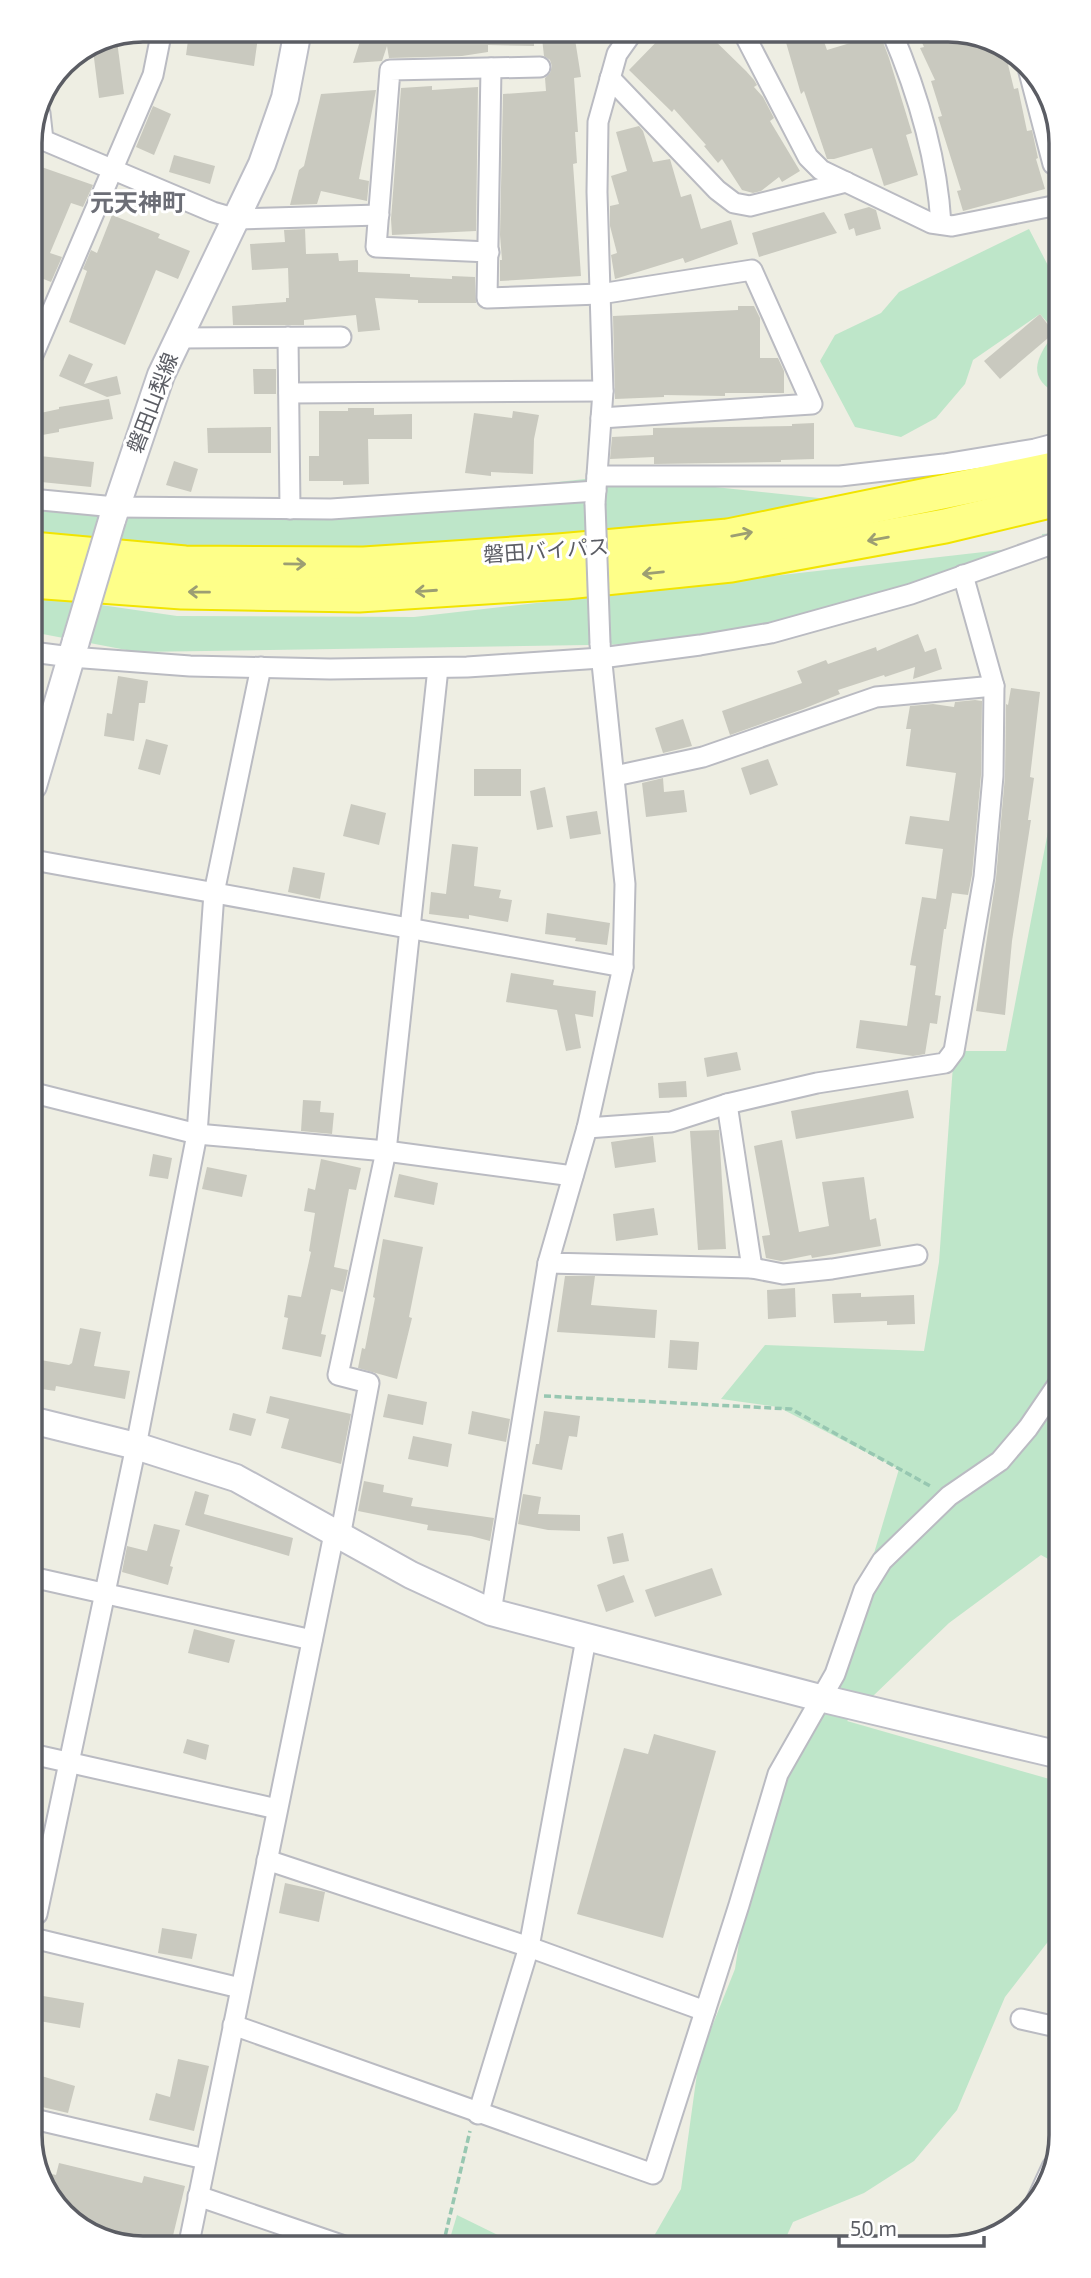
<svg xmlns="http://www.w3.org/2000/svg" width="1091" height="2278" font-family="'Exo 2','Noto Sans JP',sans-serif">
<rect width="100%" height="100%" fill="#eeeee3"/>
<!-- green -->
<g fill="#bee6c9">
<path d="M1029,229L1054,277V330L1040,314L973,360L965,384L936,418L901,437L855,427L820,361L835,335L881,313L899,292Z"/>
<path d="M1054,334V392C1025,375 1039,354 1054,334Z"/>
<path d="M612,476L885,505L308,564L32,546L31,500L312,509Z"/>
<path d="M1055,533V596L1042,534Z"/>
<path d="M1010,549L838,614L652,644L137,652L32,632V595L177,616L414,617Z"/>
<path d="M1056,770L1059,1565L1041,1555L949,1623L847,1721L1060,1782V1860L1054,1934L1005,1997L957,2110L914,2161L864,2193L793,2222L784,2242L650,2243L681,2189L699,2059L735,1969L750,1869L769,1803L856,1614L899,1469L778,1407L721,1399L765,1345L924,1351L939,1262L954,1051H1006L1050,821Z"/>
<path d="M457,2215L516,2244L448,2245Z"/>
</g>
<!-- building -->
<g fill="#c9c9bf">
<path d="M232,30H259L254,66L186,55L189,33L231,38Z"/>
<path d="M422,30H453V36L493,30H534V46L488,45V52L462,56L389,58L387,46L382,61L353,63L363,32L387,40L386,32Z"/>
<path d="M668,30H704L746,71L754,80L757,85L754,87L763,97L774,118L770,121L800,171L782,182L779,177L761,191L753,193L742,190L722,159L718,163L704,146L706,145L674,109L672,112L629,70Z"/>
<path d="M816,30H820L827,50L880,34L889,58L912,133L906,135L918,175L884,186L872,148L834,159H827L804,91L801,94L785,39Z"/>
<path d="M916,30H956L1004,48L1014,89L1018,88L1027,131L1032,130L1038,158L1036,159L1045,189L963,211L957,191L961,190L938,117L942,116L931,81L935,80L920,48L924,47Z"/>
<path d="M574,33L581,77L574,78L578,132H575L577,163L573,164L581,276L500,281V260H502L500,235L503,94L546,91L545,78L550,73L552,66L550,60L544,56L542,38Z"/>
<path d="M117,41L124,94L99,98L93,50Z"/>
<path d="M432,86V90L478,87L476,231L392,235L391,219L401,88Z"/>
<path d="M376,90L359,179L369,181L367,201L321,191L317,204L290,205L299,170L304,166L321,94Z"/>
<path d="M153,106L171,114L154,155L136,147Z"/>
<path d="M639,126L643,131L653,162L670,159L681,197L691,194L701,229L731,220L738,244L685,263L683,258L615,279L611,255L617,253L610,226V206L619,204L611,176L627,171L616,132Z"/>
<path d="M174,155L215,166L210,184L169,172Z"/>
<path d="M30,163L93,185L83,207L71,203L50,253L62,257L51,282L31,274Z"/>
<path d="M869,207L876,210L881,229L856,236L854,228L849,230L844,214Z"/>
<path d="M824,212L837,233L759,257L752,233Z"/>
<path d="M112,215L160,234L158,238L190,251L178,279L156,270L125,345L69,322L87,271L83,269L91,250L97,253Z"/>
<path d="M305,229L306,254L338,253L339,261L358,260V272L410,274V277L452,279V276L475,277L476,303H418V300L375,298L380,330L358,332L356,315L304,320V325H233L232,306L286,302V298H289L288,268L252,270L250,244L285,242L284,230Z"/>
<path d="M738,306H754L760,318V358H778L784,371V393H725V396L664,395V397L615,399L613,316L738,310Z"/>
<path d="M1040,314L1054,333L1000,379L984,361Z"/>
<path d="M69,354L93,364L84,384L117,376L121,394L107,397L59,376Z"/>
<path d="M253,369H276V394H254Z"/>
<path d="M109,399L113,419L59,429V432L31,437V415L59,409V407Z"/>
<path d="M348,408H374V415L412,414V439H368L369,484L343,485V481H309V456H319V411H348Z"/>
<path d="M513,411L539,415L534,439L533,474L491,472V476L465,473L474,413L512,418Z"/>
<path d="M814,423V459L781,460V462L654,464V457L610,459L612,437L653,435V428L792,426V424Z"/>
<path d="M271,427V453H208L207,428Z"/>
<path d="M31,455L94,462L91,487L31,481Z"/>
<path d="M174,461L198,469L191,492L166,485Z"/>
<path d="M918,634L925,652L936,648L942,669L913,679L915,667L885,677L884,675L838,690L840,694L803,709L730,735L722,711L802,683L797,671L826,660L828,664L876,647L877,651Z"/>
<path d="M118,676L148,681L145,703H139L134,741L104,736L107,713L112,714Z"/>
<path d="M1011,688L1040,692L1030,777L1034,778L1028,820H1031L1012,941L1005,1015L976,1011L996,878L1005,776L1006,704L1008,705Z"/>
<path d="M975,700L982,701L981,775L972,875L968,895L952,893L946,929H944L935,995L941,996L937,1024L930,1023L925,1054L913,1056L856,1048L860,1020L907,1026L916,966L910,965L922,897L936,899L943,849L905,844L910,816L949,821L956,773L906,766L911,729H906L910,706L933,704L954,707L955,702Z"/>
<path d="M683,719L692,746L663,753L655,728Z"/>
<path d="M146,739L168,745L160,775L138,769Z"/>
<path d="M768,759L778,785L750,795L741,768Z"/>
<rect x="474" y="769" width="47" height="27"/>
<path d="M663,778L664,792L684,790L687,812L646,817L642,783Z"/>
<path d="M545,787L553,827L537,830L530,791Z"/>
<path d="M351,804L386,813L379,845L343,836Z"/>
<path d="M597,811L601,834L570,839L566,816Z"/>
<path d="M452,844L478,847L474,886L501,890L499,898L512,900L508,922L469,915V919L429,914L431,892L446,894Z"/>
<path d="M293,867L325,873L320,899L288,892Z"/>
<path d="M547,913L610,923L607,945L575,941L576,938L545,934Z"/>
<path d="M511,973L554,980L553,985L596,991L593,1017L575,1014L581,1048L566,1051L557,1010L506,1002Z"/>
<path d="M737,1052L741,1070L707,1077L704,1058Z"/>
<path d="M686,1081L687,1097L659,1098L658,1083Z"/>
<path d="M908,1090L914,1118L796,1139L791,1111Z"/>
<path d="M303,1100L321,1101L320,1112L334,1113L332,1134L301,1131Z"/>
<path d="M719,1130L726,1249L698,1250L690,1131Z"/>
<path d="M653,1136L656,1162L615,1168L611,1142Z"/>
<path d="M782,1140L799,1232L829,1226L822,1182L864,1177L870,1220L876,1218L881,1246L812,1258L811,1255L781,1261L766,1258L762,1236L770,1235L754,1146Z"/>
<path d="M153,1154L172,1158L168,1179L149,1176Z"/>
<path d="M321,1159L361,1168L356,1190L349,1189L334,1267L348,1270L343,1292L331,1289L321,1334L326,1335L321,1357L282,1349L288,1318L284,1317L288,1295L301,1297L311,1252L309,1251L315,1213L304,1211L308,1188L315,1190Z"/>
<path d="M207,1167L247,1175L242,1197L202,1189Z"/>
<path d="M399,1174L438,1183L434,1205L394,1197Z"/>
<path d="M654,1208L658,1235L616,1241L613,1214Z"/>
<path d="M383,1239L423,1247L409,1317L412,1318L397,1379L358,1368L362,1348L365,1349L375,1298L373,1297Z"/>
<path d="M565,1276H595L591,1305L657,1310L655,1338L557,1332Z"/>
<path d="M795,1288L796,1317L768,1319L767,1290Z"/>
<path d="M861,1293V1297L914,1295L915,1324L887,1325V1321L834,1323L832,1294Z"/>
<path d="M80,1328L101,1332L94,1366L130,1371L125,1399L56,1386L55,1391L35,1388V1359L69,1365L72,1363Z"/>
<path d="M670,1340L699,1342L697,1370L668,1368Z"/>
<path d="M388,1394L427,1402L423,1425L383,1417Z"/>
<path d="M270,1396L351,1414L341,1464L281,1448L289,1419L266,1413Z"/>
<path d="M472,1411L510,1419L506,1442L468,1434Z"/>
<path d="M544,1411L580,1416L577,1437L569,1436L562,1470L532,1464L536,1444H539Z"/>
<path d="M233,1413L256,1419L251,1436L229,1430Z"/>
<path d="M413,1436L452,1444L448,1467L408,1459Z"/>
<path d="M364,1481L384,1485L383,1492L413,1498L411,1506L494,1518L490,1541L471,1536L427,1530L428,1525L358,1511Z"/>
<path d="M195,1491L209,1495L204,1514L293,1538L289,1556L185,1525Z"/>
<path d="M523,1494L541,1497L538,1514L580,1515V1531L548,1530L518,1524Z"/>
<path d="M154,1524L180,1530L170,1566L173,1567L168,1585L122,1572L127,1546L147,1551Z"/>
<path d="M623,1533L629,1561L613,1564L607,1537Z"/>
<path d="M712,1568L722,1595L655,1617L645,1590Z"/>
<path d="M624,1575L634,1602L606,1612L597,1585Z"/>
<path d="M194,1629L235,1640L229,1663L188,1653Z"/>
<path d="M654,1734L716,1751L663,1938L577,1914L624,1748L648,1754Z"/>
<path d="M187,1739L209,1745L206,1760L183,1753Z"/>
<path d="M285,1883L325,1892L319,1922L279,1913Z"/>
<path d="M162,1928L197,1934L192,1959L158,1953Z"/>
<path d="M43,1996L84,2003L80,2028L39,2021Z"/>
<path d="M178,2059L209,2066L194,2131L149,2120L156,2093L170,2097Z"/>
<path d="M38,2075L75,2086L68,2113L38,2106Z"/>
<path d="M59,2163L142,2183L144,2176L185,2186L170,2248H136L74,2225L38,2178V2171L56,2175Z"/>
</g>
<g fill="none" stroke-linecap="round" stroke-linejoin="round">
<defs>
<g id="street">
<path d="M742,30L808,157L821,170L931,223L952,226L1053,206"/>
<path d="M891,30C918,93 937,156 941,224"/>
<path d="M491,68L487,298L600,294L752,270L812,404L601,418"/>
<path d="M1028,68L1053,164"/>
<path d="M610,78L717,190L734,203L750,206L846,182"/>
<path d="M40,113L43,140L213,212L237,219L379,215"/>
<path d="M489,252L376,247L390,70L540,67"/>
<path d="M288,337L290,509"/>
<path d="M178,338L341,337"/>
<path d="M31,360L153,75L162,30"/>
<path d="M289,393L603,391"/>
<path d="M597,476H840L944,464L1035,449L1054,444"/>
<path d="M31,499L115,507L331,509L596,491"/>
<path d="M595,503L603,391L597,192L598,122L617,54L634,30"/>
<path d="M600,644L625,884L623,967L587,1128L548,1263L752,1268L783,1274L832,1269L917,1255"/>
<path d="M32,652L71,657L190,666L330,669L467,667L601,658L700,645L771,633L911,594L1055,543"/>
<path d="M615,776L703,757L876,697L994,686"/>
<path d="M33,860L623,967"/>
<path d="M34,1093L197,1134L386,1151L573,1176"/>
<path d="M727,1104L752,1268"/>
<path d="M587,1128L671,1122L727,1104L817,1083L945,1063L954,1051L984,877L993,776L994,686L963,575"/>
<path d="M340,1537L369,1383L338,1375L386,1151L438,668"/>
<path d="M36,1578L312,1640"/>
<path d="M491,1612L548,1263"/>
<path d="M36,1755L277,1809"/>
<path d="M267,1860L529,1947L705,2011"/>
<path d="M37,1914L136,1446L197,1134L214,893L261,667"/>
<path d="M37,1939L240,1988"/>
<path d="M1021,2019L1061,2028"/>
<path d="M233,2025L653,2174L739,1905L778,1774L835,1674L864,1590L882,1561L949,1496L1000,1461L1028,1428L1058,1384"/>
<path d="M478,2114L529,1947L586,1639"/>
<path d="M38,2120L205,2159"/>
<path d="M198,2196L344,2246"/>
<path d="M1035,2204L1052,2167"/>
<path d="M188,2248L334,1534"/>
</g>
<g id="secondary">
<path d="M112,520L161,375L262,164L285,98L298,30"/>
<path d="M33,786L76,641"/>
<path d="M35,1421L136,1446L236,1478L411,1575L491,1612L820,1698L1060,1755"/>
</g>
<g id="highway">
<path d="M32,549L185,563L364,564L558,551L728,536L1054,469"/>
<path d="M32,581L182,592L359,595L566,582L731,565L945,526L1054,500"/>
</g>
</defs>
<!-- street casing -->
<use href="#street" stroke="#babbc2" stroke-width="23"/>
<!-- secondary casing -->
<use href="#secondary" stroke="#bdbec6" stroke-width="30"/>
<!-- highway casing -->
<use href="#highway" stroke="#f1e400" stroke-width="37"/>
<!-- path -->
<g stroke="#97c7b1" stroke-width="3.5" stroke-dasharray="7 3.5" stroke-linecap="butt">
<path d="M544,1396L791,1409L932,1487"/>
<path d="M443,2245L470,2131"/>
</g>
<!-- street -->
<use href="#street" stroke="#fff" stroke-width="19"/>
<!-- secondary -->
<use href="#secondary" stroke="#fff" stroke-width="26"/>
<!-- highway -->
<use href="#highway" stroke="#feff89" stroke-width="33"/>
<defs>
<path id="street-bridge" d="M595,504L600,643"/>
<path id="secondary-bridge" d="M76,641L112,520"/>
</defs>
<!-- street-bridge casing -->
<use href="#street-bridge" stroke="#babbc2" stroke-width="23" stroke-linecap="butt"/>
<!-- secondary-bridge casing -->
<use href="#secondary-bridge" stroke="#bdbec6" stroke-width="30" stroke-linecap="butt"/>
<!-- street-bridge -->
<use href="#street-bridge" stroke="#fff" stroke-width="19"/>
<!-- secondary-bridge -->
<use href="#secondary-bridge" stroke="#fff" stroke-width="26"/>
</g>
<!-- one-way arrows -->
<defs><path id="oneway-shaft" d="M-6 0H5M1.5-3L5.5 0L1.5 3" fill="none" stroke-width="1.6" stroke-linecap="round" stroke-linejoin="round" transform="scale(1.75)"/></defs>
<g stroke="#9c9e73">
<use href="#oneway-shaft" transform="translate(742 534) rotate(-11)"/>
<use href="#oneway-shaft" transform="translate(878 539) rotate(170)"/>
<use href="#oneway-shaft" transform="translate(295 564) rotate(1)"/>
<use href="#oneway-shaft" transform="translate(653 573) rotate(174)"/>
<use href="#oneway-shaft" transform="translate(426 591) rotate(176)"/>
<use href="#oneway-shaft" transform="translate(199 592) rotate(-179)"/>
</g>
<g text-anchor="middle" stroke-width="6" stroke-linejoin="round" paint-order="stroke">
<!-- street labels -->
<g font-size="21" fill="#5b5d64" stroke="#fff">
<text transform="translate(153 403) rotate(-69)" y="7">磐田山梨線</text>
<text transform="translate(546 551) rotate(-4)" y="7">磐田バイパス</text>
</g>
<!-- quarter labels -->
<g font-size="24" font-weight="bold" fill="#6c6e76" stroke="#fff">
<text x="138" y="211">元天神町</text>
</g>
</g>
<!-- crop -->
<path d="M0 0H1091V2278H0ZM143 42H948A101 101 0 0 1 1049 143V2135A101 101 0 0 1 948 2236H143A101 101 0 0 1 42 2135V143A101 101 0 0 1 143 42Z" fill="#fff" fill-rule="evenodd"/>
<path fill="none" stroke="#5b5d64" stroke-width="3.5" d="M143 42H948A101 101 0 0 1 1049 143V2135A101 101 0 0 1 948 2236H143A101 101 0 0 1 42 2135V143A101 101 0 0 1 143 42Z"/>
<!-- scale -->
<path d="M839 2236v10h145v-10" fill="none" stroke="#5b5d64" stroke-width="3.5"/>
<text x="850" y="2236" font-size="21" fill="#5b5d64" stroke="#ffffff" stroke-width="5" paint-order="stroke">50 m</text>
</svg>
